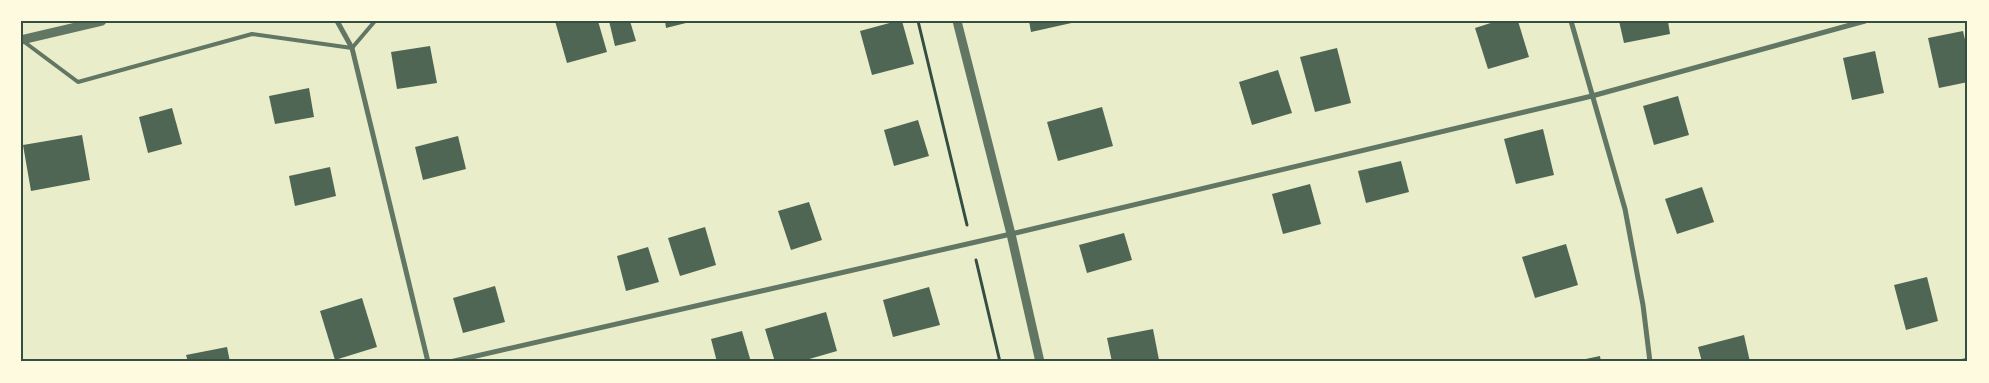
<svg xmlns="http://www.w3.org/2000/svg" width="1989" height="383" font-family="'Crimson Pro',serif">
<rect width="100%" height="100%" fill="#e9edc9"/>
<!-- building -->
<g fill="#4f6655">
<path d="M555,21H598L607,52L567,63Z"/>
<path d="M609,21H630L636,41L615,46Z"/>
<path d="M665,21H690V22L666,28Z"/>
<path d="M897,21H902L914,64L872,75L860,31Z"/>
<path d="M1029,21H1076V22L1031,32Z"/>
<path d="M1497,21H1518L1529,57L1488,69L1475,28Z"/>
<path d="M1619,21H1668L1670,34L1624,43Z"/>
<path d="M1963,31L1968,52V82L1939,88L1928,38Z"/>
<path d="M430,46L437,83L397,89L391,52Z"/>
<path d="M1337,48L1351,103L1315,112L1300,57Z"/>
<path d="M1875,51L1884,93L1852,100L1843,58Z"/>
<path d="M1278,70L1292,113L1252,125L1239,82Z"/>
<path d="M309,88L314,117L275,124L269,96Z"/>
<path d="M1678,96L1689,135L1654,145L1643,106Z"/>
<path d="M1102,107L1113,146L1058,161L1047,122Z"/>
<path d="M172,108L182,144L148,153L139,117Z"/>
<path d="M918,120L929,156L894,166L884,130Z"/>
<path d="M1543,129L1554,175L1516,184L1504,139Z"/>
<path d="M82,135L90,180L31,191L23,145Z"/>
<path d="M458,136L466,169L423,180L415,147Z"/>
<path d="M1401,161L1409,192L1366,203L1358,171Z"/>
<path d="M330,167L336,196L295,206L289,176Z"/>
<path d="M1310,184L1321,224L1283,234L1272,194Z"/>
<path d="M1702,187L1714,222L1677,234L1665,199Z"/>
<path d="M809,202L822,240L791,250L778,211Z"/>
<path d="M705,227L716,265L680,276L668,238Z"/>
<path d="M1124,233L1132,260L1087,273L1079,245Z"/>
<path d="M1566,244L1578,285L1535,298L1522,257Z"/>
<path d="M648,247L659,282L626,291L617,256Z"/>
<path d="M1927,277L1938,321L1906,330L1894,285Z"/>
<path d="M495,286L505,322L463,333L453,298Z"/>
<path d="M929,287L940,325L893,337L883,300Z"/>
<path d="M362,298L377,347L335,360L320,311Z"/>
<path d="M826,312L837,351L799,362H775L765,329Z"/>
<path d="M1153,329L1159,360L1112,362L1107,338Z"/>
<path d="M742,331L751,362H717L711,339Z"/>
<path d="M1744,335L1750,362H1702L1698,347Z"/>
<path d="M227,347L230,362H188L186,355Z"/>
<path d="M1600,356L1601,362H1576V361Z"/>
</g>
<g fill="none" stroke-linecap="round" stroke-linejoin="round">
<!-- path -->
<g stroke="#344e41" stroke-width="3">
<path d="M918,21L967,225"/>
<path d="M976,260L1000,362"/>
</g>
<!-- service -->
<path stroke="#617663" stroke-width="4" d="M23,41L78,82L252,34L352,48L375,21"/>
<!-- minor -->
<g stroke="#617663" stroke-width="5">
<path d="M337,21L352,48L428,362"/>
<path d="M1571,21L1625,209L1643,305L1650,362"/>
<path d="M450,362L1011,234L1592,96L1865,21"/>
<path d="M1961,362L1968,360"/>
</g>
<!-- tertiary -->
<g stroke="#617663" stroke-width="9">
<path d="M957,21L1011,234L1040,362"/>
<path d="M21,40L102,21"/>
</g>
</g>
<!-- border -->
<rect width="1989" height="383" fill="none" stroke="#fefae0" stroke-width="45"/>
<rect x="22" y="22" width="1944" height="338" fill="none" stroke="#344e41" stroke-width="2"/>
</svg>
